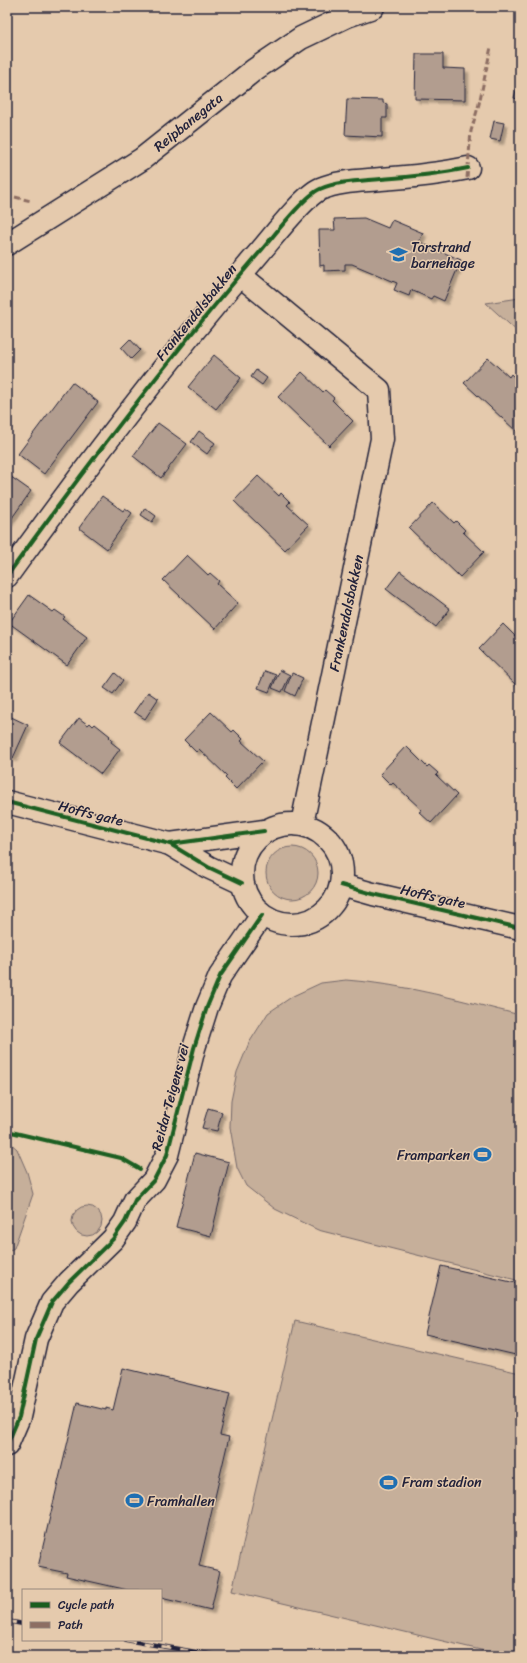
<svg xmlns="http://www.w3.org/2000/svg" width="527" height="1663" font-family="Sriracha,sans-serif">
<defs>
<filter id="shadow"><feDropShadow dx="3.5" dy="3.5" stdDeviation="1" flood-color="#0004"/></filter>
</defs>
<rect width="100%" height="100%" fill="#e5caad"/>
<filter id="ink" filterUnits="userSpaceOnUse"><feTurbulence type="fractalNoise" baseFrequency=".025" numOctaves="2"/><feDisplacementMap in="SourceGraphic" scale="8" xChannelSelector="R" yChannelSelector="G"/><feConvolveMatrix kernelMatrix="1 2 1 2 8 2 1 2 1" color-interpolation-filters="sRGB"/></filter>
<g filter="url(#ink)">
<!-- green -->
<g fill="#c6af9a" stroke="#74686a">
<path d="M520,298V334L486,303Z"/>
<circle cx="292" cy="873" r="26"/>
<path d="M346,980C405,984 463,1001 520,1015V1281L318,1230L275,1209L246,1186L237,1168L230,1127L231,1101L237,1072L249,1043L268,1013L293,996L321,983Z"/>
<path d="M7,1140L17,1149L27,1172L33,1194L14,1248L7,1252Z"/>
<circle cx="87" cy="1221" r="15"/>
<path d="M295,1321L520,1373V1656H506L232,1591Z"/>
</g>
<!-- building -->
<g fill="#b29d8f" stroke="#22223b" filter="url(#shadow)">
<path d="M416,54H443V68L465,69V100L415,99Z"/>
<path d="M520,75V100L514,98Z"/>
<path d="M347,99L383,100V103L387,104V118H382V137L345,135Z"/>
<path d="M494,121L504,123L500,141L490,139Z"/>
<path d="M364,218L388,228L392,220L423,233L419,242L461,260L444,301L433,296L431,299L411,290L409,296L394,290L397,283L352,264H345V270L324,271V265L320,266L319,230H335L334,219Z"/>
<path d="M130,339L140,350L131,359L121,348Z"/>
<path d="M214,355L241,378L216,409L188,387Z"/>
<path d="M488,358L509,377L511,374L520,383L519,386L520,387V427L516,431L464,383Z"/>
<path d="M256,370L267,378L262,385L251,377Z"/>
<path d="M302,372L323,392L325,390L334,398L332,400L353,421L329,446L278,397Z"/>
<path d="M72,382L98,402L44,474L18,454Z"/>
<path d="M158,423L187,444L161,478L133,456Z"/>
<path d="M199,431L215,443L207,454L191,442Z"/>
<path d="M7,474L31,491L7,525Z"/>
<path d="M258,476L279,496L281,493L290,502L287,505L309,525L285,550L234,501Z"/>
<path d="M102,496L123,511L125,508L132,513L107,549L79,528Z"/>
<path d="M433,503L454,523L456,521L465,530L463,532L484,552L460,577L409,528Z"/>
<path d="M145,508L156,516L152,522L141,515Z"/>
<path d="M187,555L208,575L210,573L219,581L217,584L238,603L215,629L163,580Z"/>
<path d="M400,571L450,609L436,627L386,589Z"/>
<path d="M29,595L53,612L55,610L65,617L63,619L87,637L67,665L9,623Z"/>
<path d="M503,624L520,641V689L479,649Z"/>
<path d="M280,670L290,675L282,692L272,688Z"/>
<path d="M265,671L276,675L269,692L258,688Z"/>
<path d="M115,673L123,680L113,694L104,688Z"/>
<path d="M292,673L303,678L295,696L285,691Z"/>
<path d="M148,692L158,699L145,719L134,712Z"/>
<path d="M211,712L232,732L234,730L243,739L241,741L263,761L236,789L225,778L227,776L199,749L196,752L184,740Z"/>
<path d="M7,715L28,725L13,758L7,756Z"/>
<path d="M79,718L88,725L90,723L93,726L95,724L110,736L109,737L112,740L111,742L120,749L101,774L60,743Z"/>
<path d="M406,746L427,767L429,765L438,773L436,775L457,795L431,823L419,812L422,810L393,783L391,785L380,774Z"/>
<path d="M208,1108L222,1112L217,1131L202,1128Z"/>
<path d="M195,1153L229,1162L211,1236L176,1227Z"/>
<path d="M441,1266L520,1284V1356L425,1334Z"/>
<path d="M123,1368L230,1394L220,1435L229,1437L199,1566L220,1571L211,1610L161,1598V1590H128L66,1576L67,1573L38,1567L77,1403L106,1410V1408L113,1410Z"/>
</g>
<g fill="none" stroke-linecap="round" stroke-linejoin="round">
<defs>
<g id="minor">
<path d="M240,275L379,390L382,439L302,824"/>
<path d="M7,576C87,465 170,356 259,253C272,238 304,196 320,189C339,181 360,181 381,179C410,177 439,174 468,168"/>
<path d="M7,1445L19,1417L36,1339L52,1302L69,1282L113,1239L125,1222L135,1200L154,1180L167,1155L194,1048L207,1007L220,976L262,915"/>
</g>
<g id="major">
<path d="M7,244L142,159L254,70L301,38L347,16L373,7"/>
<path d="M7,802L170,844L208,867L242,883"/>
<circle cx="292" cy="874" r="50"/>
<path d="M170,844L264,831"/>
<path d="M341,885L373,894L520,928"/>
</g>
</defs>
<!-- minor casing -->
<use href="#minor" stroke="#22223b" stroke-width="25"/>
<!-- major casing -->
<use href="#major" stroke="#22223b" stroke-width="25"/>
<!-- minor -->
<use href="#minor" stroke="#e5caad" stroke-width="22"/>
<!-- major -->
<use href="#major" stroke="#e5caad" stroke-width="22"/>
<defs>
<g id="rail">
<path d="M7,1621L23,1624"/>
<path d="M126,1640L219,1656"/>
</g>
</defs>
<!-- rail casing -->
<use href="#rail" stroke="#22223b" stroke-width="4.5"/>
<!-- rail -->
<use href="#rail" stroke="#e5caad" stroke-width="3" stroke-dasharray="9" stroke-linecap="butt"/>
<!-- quiet -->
<g stroke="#8d6e63" stroke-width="3" stroke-dasharray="6 3" stroke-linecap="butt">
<path d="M467,178L471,131L479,104L491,47"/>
<path d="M15,197L31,201"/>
</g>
<defs>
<g id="cycleway">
<path d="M7,576C87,465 170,356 259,253C272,238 304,196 320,189C339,181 360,181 381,179C410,177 439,174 468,168"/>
<path d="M7,802L170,844L208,867L242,883"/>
<path d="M170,844L264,831"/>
<path d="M341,885L373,894L520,928"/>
<path d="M7,1131L121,1158L140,1169"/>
<path d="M7,1445L19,1417L36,1339L52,1302L69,1282L113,1239L125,1222L135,1200L154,1180L167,1155L194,1048L207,1007L220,976L262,915"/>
</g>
</defs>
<!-- cycleway casing -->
<use href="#cycleway" stroke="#e5caad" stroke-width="6"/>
<!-- cycleway -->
<use href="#cycleway" stroke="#1b5e20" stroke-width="4"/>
</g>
</g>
<!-- icons -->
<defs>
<symbol id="school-bare" viewBox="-9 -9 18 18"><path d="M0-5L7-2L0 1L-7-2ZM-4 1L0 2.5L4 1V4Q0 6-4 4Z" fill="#1f6fb2" stroke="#e5caad" stroke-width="2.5" paint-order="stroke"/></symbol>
<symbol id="stadium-bare" viewBox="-9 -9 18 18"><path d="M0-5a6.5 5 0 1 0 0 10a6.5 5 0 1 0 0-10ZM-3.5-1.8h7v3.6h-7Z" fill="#1f6fb2" stroke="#e5caad" stroke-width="2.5" paint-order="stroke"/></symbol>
</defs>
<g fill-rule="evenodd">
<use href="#school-bare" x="386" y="242" width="25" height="25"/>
<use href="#stadium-bare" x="470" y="1142" width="25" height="25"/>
<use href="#stadium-bare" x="376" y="1470" width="25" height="25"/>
<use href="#stadium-bare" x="122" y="1488" width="25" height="25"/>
</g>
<g text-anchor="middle" stroke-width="3" stroke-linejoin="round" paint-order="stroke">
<!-- street labels -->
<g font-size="14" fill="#22223b" stroke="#e5caad">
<text transform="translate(188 122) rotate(-39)" y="5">Reipbanegata</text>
<text transform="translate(196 312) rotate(-51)" y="5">Frankendalsbakken</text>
<text transform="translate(346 613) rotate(-78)" y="5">Frankendalsbakken</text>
<text transform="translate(91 813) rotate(14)" y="5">Hoffs gate</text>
<text transform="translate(433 896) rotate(13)" y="5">Hoffs gate</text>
<text transform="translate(170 1097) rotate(-75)" y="5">Reidar Teigens vei</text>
</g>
<!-- poi labels -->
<g font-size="14" fill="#22223b" stroke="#e5caad" text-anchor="start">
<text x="411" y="252">Torstrand<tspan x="411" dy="16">barnehage</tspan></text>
<text x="470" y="1160" text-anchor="end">Framparken</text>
<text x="402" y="1487">Fram stadion</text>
<text x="147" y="1506">Framhallen</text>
</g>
</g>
<!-- margin -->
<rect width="527" height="1663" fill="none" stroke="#e5caad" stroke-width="24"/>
<rect x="12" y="12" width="503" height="1639" fill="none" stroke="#22223b" stroke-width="1.5" filter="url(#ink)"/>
<!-- legend -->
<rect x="22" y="1589" width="140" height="52" fill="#e5caad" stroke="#97877f"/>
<rect x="30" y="1602" width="20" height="6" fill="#1b5e20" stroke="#97877f"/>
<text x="58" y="1609" font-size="12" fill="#22223b">Cycle path</text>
<rect x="30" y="1622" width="20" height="6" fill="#8d6e63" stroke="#97877f"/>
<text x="58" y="1629" font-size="12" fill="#22223b">Path</text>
</svg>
